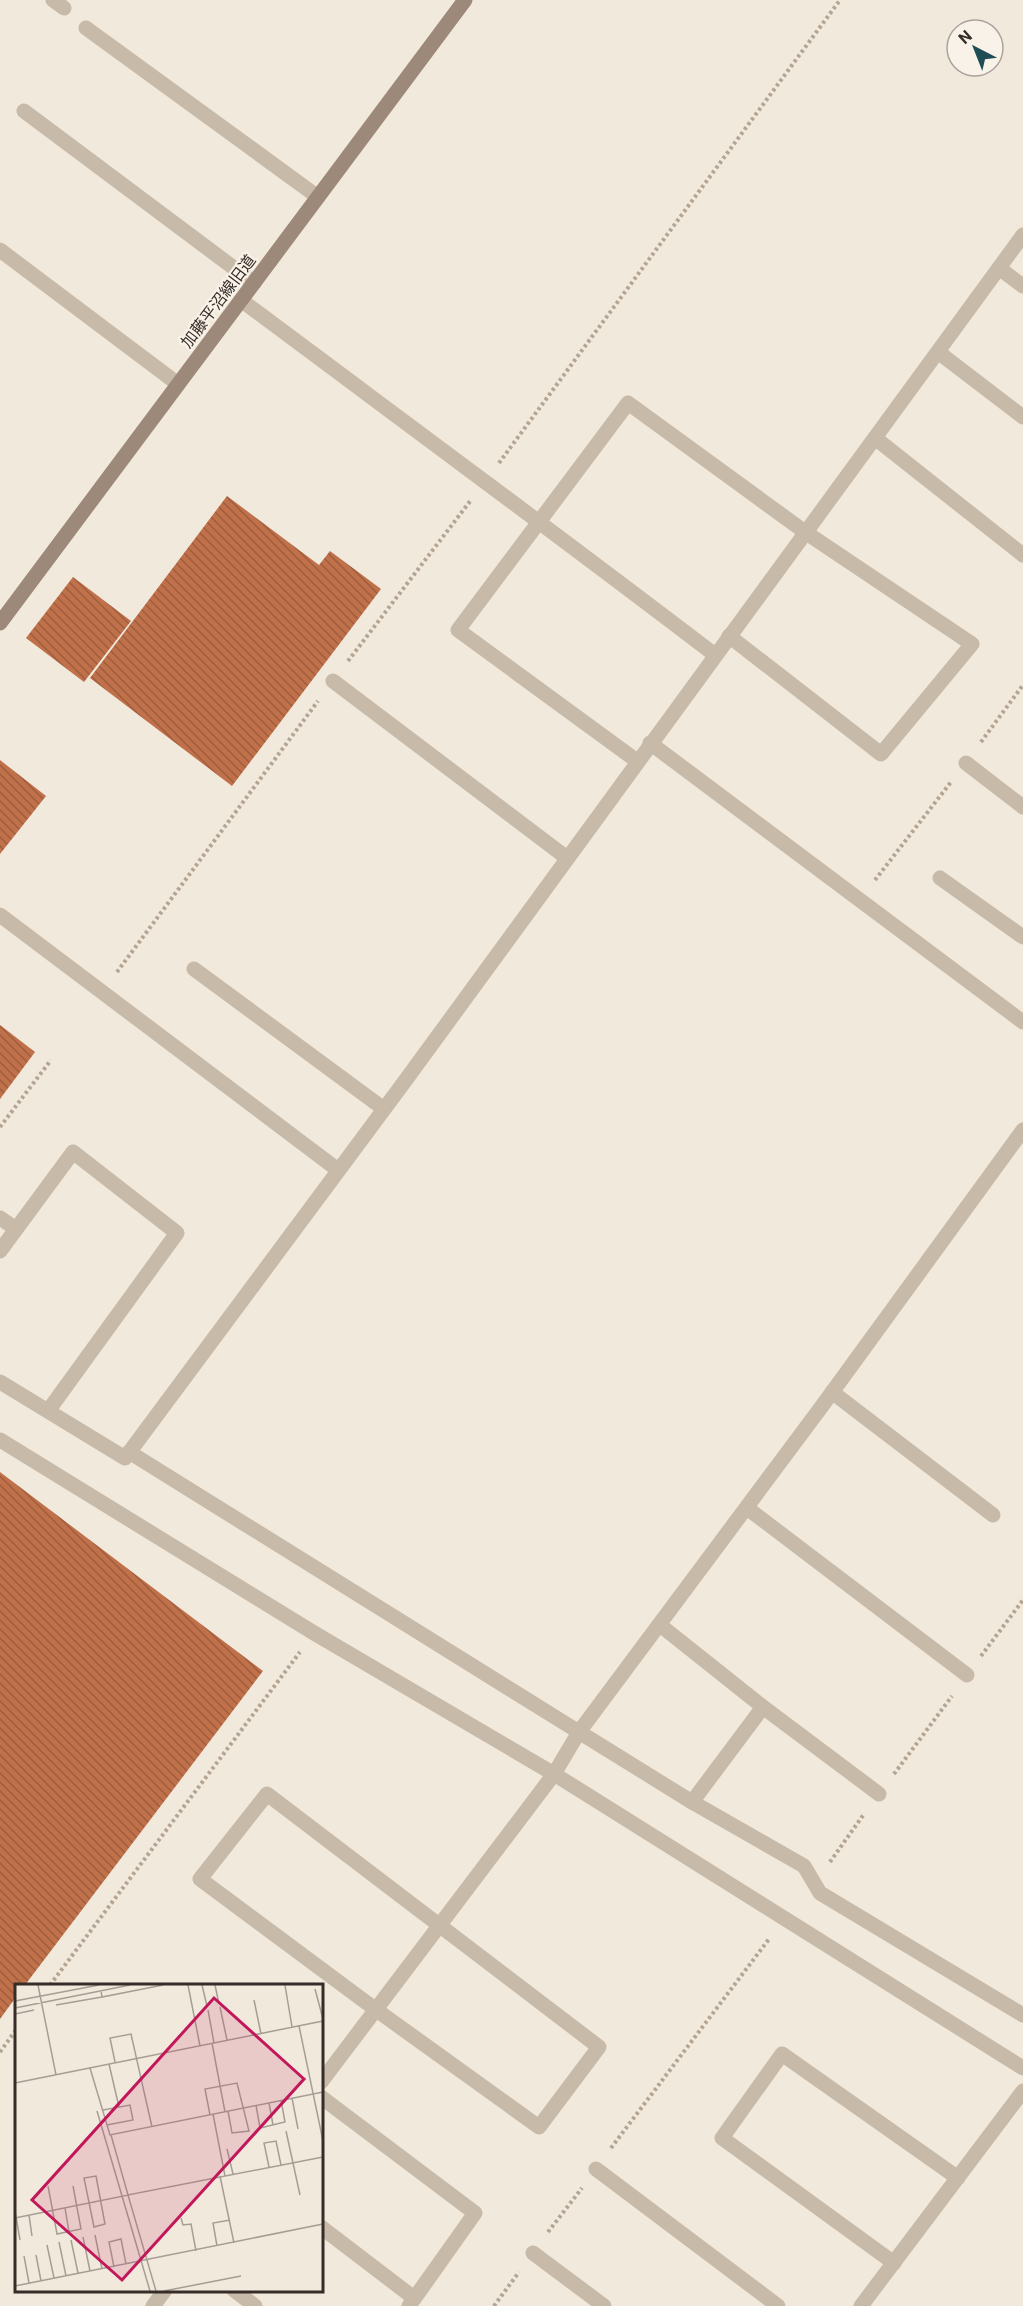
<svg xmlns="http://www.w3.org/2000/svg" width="1023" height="2306" font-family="Roboto,'Noto Sans JP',sans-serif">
<defs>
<pattern id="building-back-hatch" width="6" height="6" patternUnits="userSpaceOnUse" patternTransform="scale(1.5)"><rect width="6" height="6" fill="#c1714a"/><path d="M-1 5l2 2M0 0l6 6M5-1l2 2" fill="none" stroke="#9e5d3e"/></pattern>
</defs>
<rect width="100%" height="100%" fill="#f1e9dc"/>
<!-- building -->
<g fill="url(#building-back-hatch)">
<path d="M227,496L319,565L330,551L381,589L232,786L90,678Z"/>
<path d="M73,577L131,621L84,682L26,638Z"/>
<path d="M0,760L46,796L0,854Z"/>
<path d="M0,1025L35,1052L0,1099Z"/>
<path d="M0,1472L263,1671L25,1985H16V1997L0,2019Z"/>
</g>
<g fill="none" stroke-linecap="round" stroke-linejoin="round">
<!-- path -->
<g stroke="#b4a492" stroke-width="4" stroke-dasharray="3 3" stroke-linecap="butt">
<path d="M499,463L840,0"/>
<path d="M348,661L471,500"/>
<path d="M981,742L1023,685"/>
<path d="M875,880L951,782"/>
<path d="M117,972L318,701"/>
<path d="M0,1127L51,1060"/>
<path d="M981,1656L1023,1600"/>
<path d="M894,1774L952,1696"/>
<path d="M830,1862L864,1814"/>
<path d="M50,1985L300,1652"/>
<path d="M0,2052L16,2030"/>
<path d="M611,2148L769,1939"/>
<path d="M548,2232L582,2188"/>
<path d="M494,2306L519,2272"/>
</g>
<!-- lane -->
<g stroke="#c8baa8" stroke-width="15">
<path d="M333,681L567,858"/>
<path d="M966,763L1023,807"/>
<path d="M194,969L384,1109"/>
<path d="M832,1392L993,1515"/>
<path d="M747,1508L967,1675"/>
<path d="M660,1625L763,1707L879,1794"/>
<path d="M692,1802L763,1707"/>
</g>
<!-- street -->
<g stroke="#c8baa8" stroke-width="15">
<path d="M53,0L64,8"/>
<path d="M86,28L318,197"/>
<path d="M24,111L254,283"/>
<path d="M0,250L178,384"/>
<path d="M999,268L1023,286"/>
<path d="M241,300C399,418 558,535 715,655"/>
<path d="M938,352L1023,417"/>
<path d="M875,438L1023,555"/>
<path d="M650,743L1023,1022"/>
<path d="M637,761L458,630L628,403L805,532L972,644L881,754L729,636"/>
<path d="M940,878L1023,937"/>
<path d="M0,915L338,1170"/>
<path d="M0,1218L16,1229"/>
<path d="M0,1251L73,1152L177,1233L48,1411"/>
<path d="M0,1382L125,1458L405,1081L1023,235"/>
<path d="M0,1440L314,1633L554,1774L1023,2068"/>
<path d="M129,1452L579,1732L825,1402L1023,1130"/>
<path d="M267,1794L599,2047L539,2127L375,2009L200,1879Z"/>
<path d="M321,2082L554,1774L579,1732L692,1802L804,1866L820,1893L1023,2015"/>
<path d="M321,2097L475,2213L409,2306"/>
<path d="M596,2169L778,2306"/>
<path d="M321,2227L414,2298"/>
<path d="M533,2253L604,2306"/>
<path d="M894,2263L722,2138L782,2054L958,2178"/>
<path d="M234,2290L255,2306"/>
<path d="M153,2306L165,2290"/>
<path d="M861,2306L1023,2091"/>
</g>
<!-- secondary -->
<path stroke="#9c897a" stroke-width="15" d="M0,623L465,0"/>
</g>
<g text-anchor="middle" stroke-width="4.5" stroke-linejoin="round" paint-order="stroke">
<!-- street labels -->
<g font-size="16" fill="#362d28" stroke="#f9f2e8">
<text transform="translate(218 301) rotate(-53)" y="6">加藤平沼線旧道</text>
</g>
</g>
<!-- overview -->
<g transform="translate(15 1984)">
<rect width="308" height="308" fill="#f1e9dc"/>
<path fill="none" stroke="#a69e94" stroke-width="1.5" d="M23,1L41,91M173,1L185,62M187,1L192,22M200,1L204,20M270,1L277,43M300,5L308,35M86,6L87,13L148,1M239,16L246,50M0,17L84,1M41,21L87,13M205,23L212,56M0,24L115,1M193,26L199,59M0,30L19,26M284,42L308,157M197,59L210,128M100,78L95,54L116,50L137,143M94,80L104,123M75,84L95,151L308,108M0,99L308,37M277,114L283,145M254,119L258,141M241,121L245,144L270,138L266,116M88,126L115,121L118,136L92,141M82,127L135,307M198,130L210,192M195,131L190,105L222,99L234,147L217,149L213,127M271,147L285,211M96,151L113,211L308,173M212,165L218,190M254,183L249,159L261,157L266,181M81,192L90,240L79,243L69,194ZM205,192L219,259M33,202L42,250L66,245L58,202M50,224L54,248M0,227L5,256M14,231L17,252M0,234L113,211L141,307M166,234L168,241L176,240L181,267M80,251L87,285M68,253L75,287M56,256L63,289M44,258L51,292M32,261L39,294M202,262L198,239L215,236M21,271L26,297M9,272L14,299M99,283L94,258L106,255L111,280M0,302L308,240M149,307L226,292"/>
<path fill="#c2185b" fill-opacity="0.15" stroke="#c2185b" stroke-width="3" d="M199,14L289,95L107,296L17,216Z"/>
<rect width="308" height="308" fill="none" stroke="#362d28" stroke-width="3"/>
</g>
<!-- north arrow -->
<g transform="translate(975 48) rotate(318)"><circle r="28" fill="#f9f2e8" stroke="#aba39b" stroke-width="1.5"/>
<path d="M0-4.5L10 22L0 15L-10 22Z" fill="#1f4d55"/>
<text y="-9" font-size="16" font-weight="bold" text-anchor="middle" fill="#362d28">N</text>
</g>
</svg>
